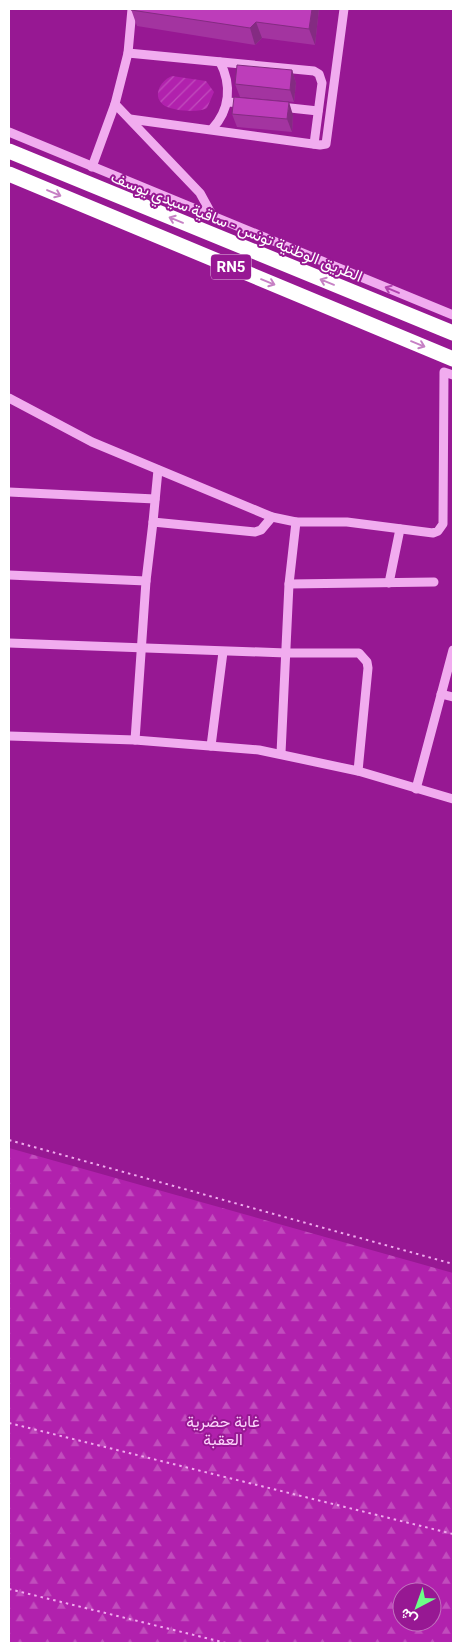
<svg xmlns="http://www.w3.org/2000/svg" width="462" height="1652" font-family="Roboto,Vazirmatn,sans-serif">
<defs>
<pattern id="forest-firs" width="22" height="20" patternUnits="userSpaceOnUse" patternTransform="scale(1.25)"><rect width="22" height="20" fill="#b121ad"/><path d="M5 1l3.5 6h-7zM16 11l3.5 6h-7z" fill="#c14dbd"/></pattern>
<pattern id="garden-furrows" width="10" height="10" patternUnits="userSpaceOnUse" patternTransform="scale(1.25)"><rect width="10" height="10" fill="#b121ad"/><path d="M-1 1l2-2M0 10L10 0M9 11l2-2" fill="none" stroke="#c14dbd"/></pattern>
</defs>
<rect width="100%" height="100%" fill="#971893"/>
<!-- forest -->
<path fill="url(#forest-firs)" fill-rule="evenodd" d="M9,1148L453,1273V1643H9ZM402,1592H432V1622H402Z"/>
<!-- garden -->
<path fill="url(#garden-furrows)" d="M172,76L206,81L214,92L207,108C199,113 174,111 165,106C151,97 160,81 172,76Z"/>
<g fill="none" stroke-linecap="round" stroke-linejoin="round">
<!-- path -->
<g stroke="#f1acef" stroke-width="2" stroke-dasharray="2.5 4" stroke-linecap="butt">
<path d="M9,1140L453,1264"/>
<path d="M9,1423L453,1534"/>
<path d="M9,1589L226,1643"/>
</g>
<!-- minor -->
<g stroke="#f1acef" stroke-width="9">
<path d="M128,53L314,71L319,74L322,83L314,144"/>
<path d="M227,102L243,103"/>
<path d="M115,104L200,193L212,215"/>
<path d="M281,107L318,111"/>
<path d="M130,119L320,145L326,144L344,9"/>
<path d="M212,129C230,110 232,85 220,62"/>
<path d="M9,132L453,315"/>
<path d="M92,167L115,104L128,53L132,9"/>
<path d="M9,398L92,442L272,517L296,522H347L433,533L438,531L443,524L444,372L453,375"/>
<path d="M158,470L153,522L255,532L261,530L272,517"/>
<path d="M9,492L155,499"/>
<path d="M9,575L146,581"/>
<path d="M389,583L400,529"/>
<path d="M289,584L434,582"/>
<path d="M9,643L286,653H359L367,662L368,668L358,771"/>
<path d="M441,694L453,697"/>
<path d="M9,736L135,740L259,750L358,771L453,799"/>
<path d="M135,740L146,581L153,522"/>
<path d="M211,746L223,652"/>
<path d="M281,753L289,584L296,522"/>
<path d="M416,789L453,650"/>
</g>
<!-- highway -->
<g stroke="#fff" stroke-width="15">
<path d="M9,151L453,333"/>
<path d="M9,174L453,359"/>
</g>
</g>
<!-- wall -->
<g fill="#a334a0">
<path d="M131,9H319L315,45L262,38L255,45L137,26Z"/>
<path d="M292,70L296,83L294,102L240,97L235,84Z"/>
<path d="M232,114L293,115L292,132L237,127Z"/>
</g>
<!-- shaded-wall -->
<g fill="#842b82">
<path d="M312,9H319L315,45L309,29Z"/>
<path d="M256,22L262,38L255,45L250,28Z"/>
<path d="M292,70L296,83L294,102L290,90Z"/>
<path d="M289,102L293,115L292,132L287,119Z"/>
</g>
<!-- building -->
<g fill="#bd3dba" stroke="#842b82">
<path d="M131,9H312L309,29L256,22L250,28L131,10Z"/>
<path d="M237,65L292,70L290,90L235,84Z"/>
<path d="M234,97L289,102L287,119L232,114Z"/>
</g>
<!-- one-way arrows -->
<defs><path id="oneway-shaft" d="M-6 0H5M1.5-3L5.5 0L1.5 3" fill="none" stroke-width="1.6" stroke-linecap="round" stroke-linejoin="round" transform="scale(1.25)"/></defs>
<g stroke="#c680c4">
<use href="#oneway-shaft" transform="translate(54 193) rotate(23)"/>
<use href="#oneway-shaft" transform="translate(176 220) rotate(-158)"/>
<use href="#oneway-shaft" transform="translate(268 282) rotate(22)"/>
<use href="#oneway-shaft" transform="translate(327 282) rotate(-158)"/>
<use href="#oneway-shaft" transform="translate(418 344) rotate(22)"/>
</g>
<use stroke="#b244af" href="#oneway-shaft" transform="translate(392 290) rotate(-157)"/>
<g text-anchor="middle" stroke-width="4" stroke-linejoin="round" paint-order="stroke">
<!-- shield labels -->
<rect fill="#971893" stroke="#e0badf" stroke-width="1" x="211" y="254.5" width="40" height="25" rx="4"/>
<g font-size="15" font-weight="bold" fill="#fff">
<text x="231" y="272">RN5</text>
</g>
<!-- street labels -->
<g font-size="16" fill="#fff" stroke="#971893">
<text transform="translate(237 226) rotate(22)" y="6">الطريق الوطنية تونس - ساقية سيدي يوسف</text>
</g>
<!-- park labels -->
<g font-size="16" fill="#fcd3fb" stroke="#971893">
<text x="223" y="1427">غابة حضرية<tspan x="223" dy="18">العقبة</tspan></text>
</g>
</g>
<!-- border -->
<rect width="462" height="1652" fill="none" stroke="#ffffff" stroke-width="20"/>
<!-- north arrow -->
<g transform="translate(417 1607) rotate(221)"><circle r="24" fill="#971893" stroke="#c174be"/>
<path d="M0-4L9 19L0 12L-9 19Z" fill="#6cff87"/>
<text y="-8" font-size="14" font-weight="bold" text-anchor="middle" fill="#ffffff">ش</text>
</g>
</svg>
